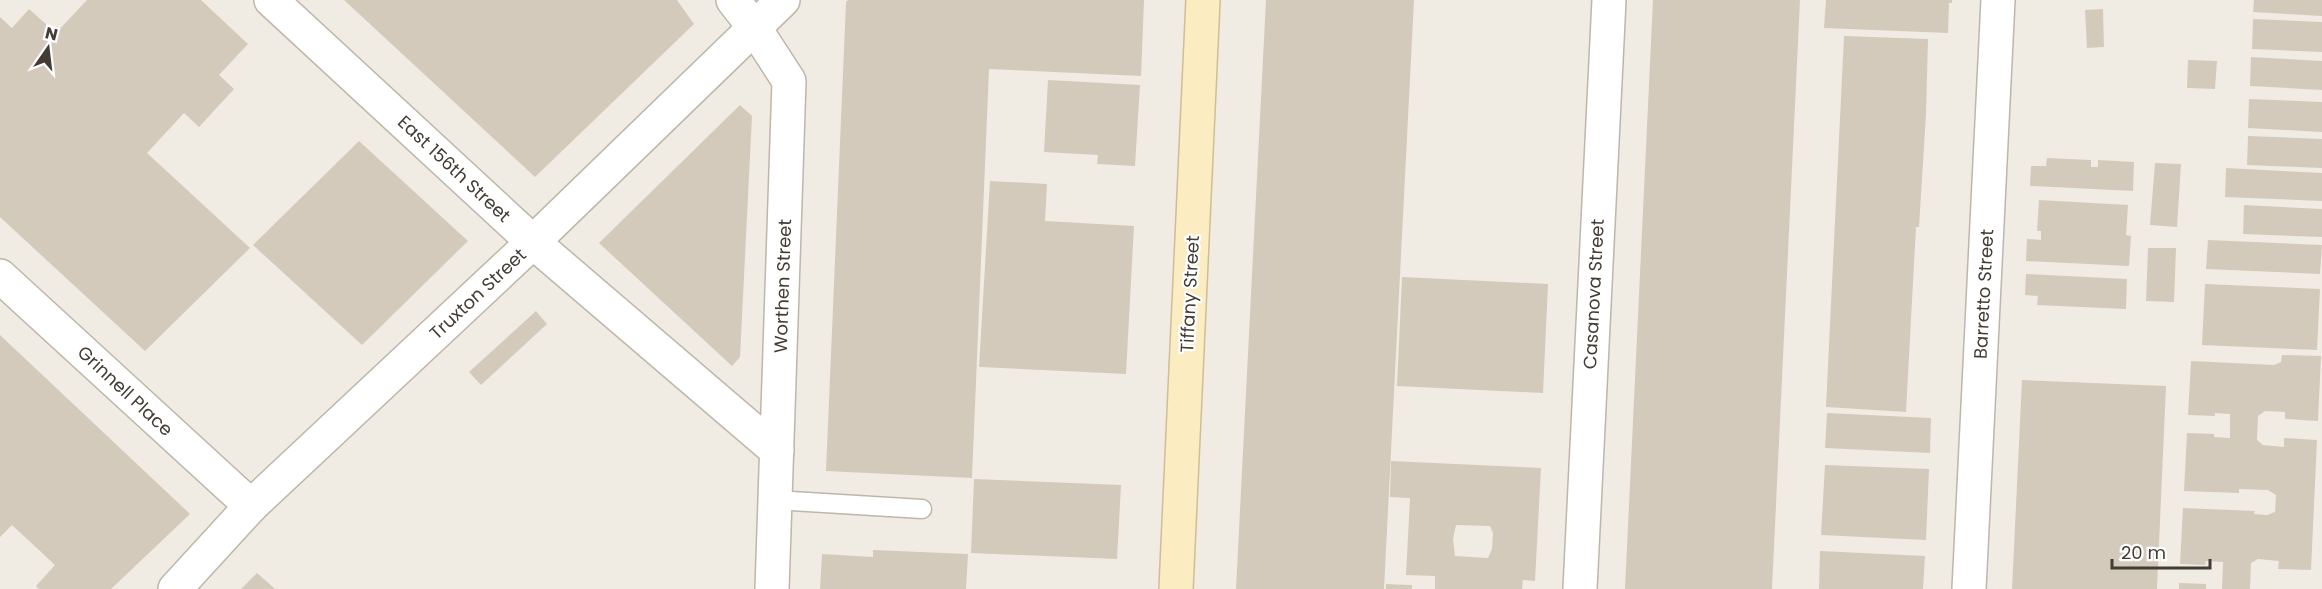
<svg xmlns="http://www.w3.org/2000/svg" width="2322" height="589" font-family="Poppins,sans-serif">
<rect width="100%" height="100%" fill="#f0ece3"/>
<!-- building -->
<g fill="#d4cabc" fill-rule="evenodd">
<path d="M87,0H201L248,44L219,75L234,89L199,127L184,113L147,153L250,248L145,351L0,217V17L12,28L29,9L56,33Z"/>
<path d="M344,0H677L694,24L535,177Z"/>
<path d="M848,0H1144L1141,76L989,69L972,478L826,471L846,2Z"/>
<path d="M1266,0H1414L1384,589H1236Z"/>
<path d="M1653,0H1800L1772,589H1625Z"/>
<path d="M1826,0H1952V3H1949L1948,33L1824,28Z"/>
<path d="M2254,0H2322V16L2253,12Z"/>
<path d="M2103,9L2104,47L2087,48L2085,10Z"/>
<path d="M2253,19L2322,22V52L2252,49Z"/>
<path d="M1844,36L1928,39L1926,114L1919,227H1916L1906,412L1826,407Z"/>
<path d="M2251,57L2322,61V90L2250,86Z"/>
<path d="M2188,60L2217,61L2215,89L2187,88Z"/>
<path d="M1048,80L1140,85L1135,166L1097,164L1098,155L1044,152Z"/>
<path d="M2249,99L2322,102V132L2248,128Z"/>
<path d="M740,105L752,116L740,357L732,366L599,243Z"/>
<path d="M2248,136L2322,139V168L2247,165Z"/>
<path d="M359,141L468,241L362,345L253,245Z"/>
<path d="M2047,158L2091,160V167H2098V160L2134,162L2133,191L2030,186L2031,166H2046Z"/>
<path d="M2155,163L2181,164L2177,227L2150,225Z"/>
<path d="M2226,168L2322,173V201L2225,197Z"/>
<path d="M990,181L1047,184L1045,221L1134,226L1126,374L979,367Z"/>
<path d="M2039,200L2128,205L2126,235L2131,236L2129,266L2026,261L2027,239L2041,240V231H2037Z"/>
<path d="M2244,205L2322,209V237L2243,234Z"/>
<path d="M2208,240L2322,245L2320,274L2206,269Z"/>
<path d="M2148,248H2176L2174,302L2146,301Z"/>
<path d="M2026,274L2127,279L2126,309L2037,305L2038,296L2025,295Z"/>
<path d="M1402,277L1548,284L1543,393L1397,386Z"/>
<path d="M2205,284L2320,289L2317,350L2202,345Z"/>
<path d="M536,311L547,324L481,385L469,372Z"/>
<path d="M0,335L190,514L111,589H39L36,586L55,565L12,525L0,537Z"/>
<path d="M2282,355L2321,356L2318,421L2285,419V412L2265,411L2258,416L2257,440L2263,445L2284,447V438L2317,440L2311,570L2278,569L2279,561L2258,559L2251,563L2250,589H2222L2223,562L2206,561L2205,565L2180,564L2183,508L2255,511L2254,514L2267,515L2275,512L2276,495L2268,490L2239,489V493L2184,491L2187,433L2214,434V437L2230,438V414L2215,413V416L2188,415L2191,361L2274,365L2281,362Z"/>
<path d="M2022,380L2166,386L2157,589H2012Z"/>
<path d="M1827,413L1931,418L1930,453L1825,448Z"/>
<path d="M1391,461L1541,468L1535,581L1523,580L1522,589H1435V576L1406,575L1410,498L1390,497ZM1456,525L1490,526L1493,533L1492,549L1488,558L1455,556L1453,539Z"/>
<path d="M1825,465L1929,469L1926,540L1821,535Z"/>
<path d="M974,479L1121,485L1117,559L971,553Z"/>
<path d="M873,550L968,554L966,589H820L822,554L873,557Z"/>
<path d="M1820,551L1925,556L1923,589H1819Z"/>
<path d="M257,573L275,589H241Z"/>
<path d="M2179,583L2206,584V589H2179Z"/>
<path d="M1386,584L1412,585V589H1386Z"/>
</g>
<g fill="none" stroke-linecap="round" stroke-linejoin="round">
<defs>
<path id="service" d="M775,500L922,509"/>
<g id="minor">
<path d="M271,0L533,242L777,451"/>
<path d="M733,0L754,27L789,81L772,589"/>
<path d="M0,276L251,506"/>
<path d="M175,589L251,506L533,242L783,0"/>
<path d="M1580,589L1609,0"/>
<path d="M1969,589L1998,0"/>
</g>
<path id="secondary" d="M1176,589L1203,0"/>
</defs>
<!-- service casing -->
<use href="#service" stroke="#beb6a9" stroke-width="21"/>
<!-- minor casing -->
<use href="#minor" stroke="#beb6a9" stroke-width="36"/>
<!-- secondary casing -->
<use href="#secondary" stroke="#cebe95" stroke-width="36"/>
<!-- service -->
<use href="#service" stroke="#fff" stroke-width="18"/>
<!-- minor -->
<use href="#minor" stroke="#fff" stroke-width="33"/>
<!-- secondary -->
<use href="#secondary" stroke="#fbecc2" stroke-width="33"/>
</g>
<g text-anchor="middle" stroke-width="4.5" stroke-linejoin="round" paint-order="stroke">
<!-- street labels -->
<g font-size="18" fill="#423c34" stroke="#fff">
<text transform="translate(454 169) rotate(43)" y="6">East 156th Street</text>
<text transform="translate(783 286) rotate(-88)" y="6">Worthen Street</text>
<text transform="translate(478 294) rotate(-43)" y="6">Truxton Street</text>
<text transform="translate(1190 294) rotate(-87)" y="6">Tiffany Street</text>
<text transform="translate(1594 294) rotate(-87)" y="6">Casanova Street</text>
<text transform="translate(1984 294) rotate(-87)" y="6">Barretto Street</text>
<text transform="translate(125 391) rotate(43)" y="6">Grinnell Place</text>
</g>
</g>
<!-- north arrow -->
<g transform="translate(48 48) rotate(14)" stroke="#ffffff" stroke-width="4.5" paint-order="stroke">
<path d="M0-4.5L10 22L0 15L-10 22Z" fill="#423c34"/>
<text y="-9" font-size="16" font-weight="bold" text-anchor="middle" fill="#423c34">N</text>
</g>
<!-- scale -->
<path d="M2112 559v9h98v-9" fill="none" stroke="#423c34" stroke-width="3"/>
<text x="2121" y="559" font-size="18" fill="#423c34" stroke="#ffffff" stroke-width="4.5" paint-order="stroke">20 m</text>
</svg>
